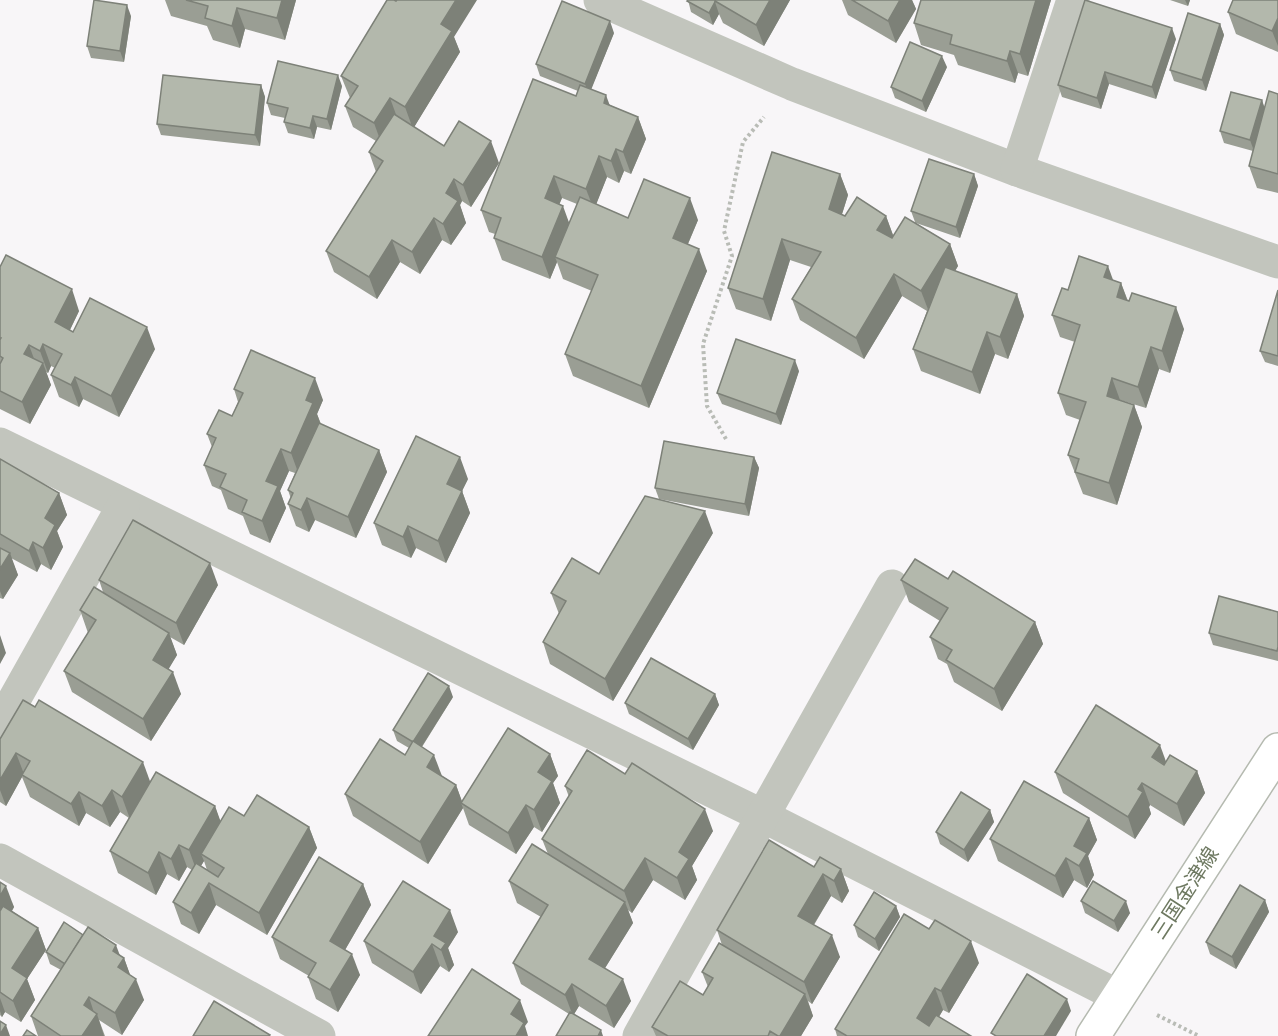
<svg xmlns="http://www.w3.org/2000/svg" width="1278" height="1036" font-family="'Archivo Narrow','Noto Sans JP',sans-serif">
<rect width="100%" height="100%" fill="#f8f6f8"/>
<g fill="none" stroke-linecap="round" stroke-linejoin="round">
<defs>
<path id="secondary" d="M1093,1036L1278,750"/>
</defs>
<!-- secondary casing -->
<use href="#secondary" stroke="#b5bab0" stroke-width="36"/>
<!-- path -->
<g stroke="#b9bcb6" stroke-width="4" stroke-dasharray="3 3" stroke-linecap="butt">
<path d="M726,439L707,406L703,344L732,256L724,231L743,142L764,117"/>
<path d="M1157,1015L1199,1036"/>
</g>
<!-- minor -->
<g stroke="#c2c5bd" stroke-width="33">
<path d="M600,0L792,84L1017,170L1278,262"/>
<path d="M1017,170L1073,0"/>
<path d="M0,444L761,815L1118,996"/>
<path d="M0,725L123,506"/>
<path d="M0,860L319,1036"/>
<path d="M639,1036L892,586"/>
</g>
<!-- secondary -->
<use href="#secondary" stroke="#fff" stroke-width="33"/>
</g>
<!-- wall -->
<g fill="#9a9e94" fill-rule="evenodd">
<path d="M165,0H296L285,40L245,29L240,48L213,40L207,26L171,16Z"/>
<path d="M688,0H790L764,46L723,23L719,14L713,25L691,12Z"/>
<path d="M842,0H912L916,9L896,43L848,15Z"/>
<path d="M921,0H1051L1028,76L1018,73L1015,83L958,65L954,55L921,45L914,23Z"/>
<path d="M1170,0H1190L1188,6Z"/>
<path d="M1278,0V52L1236,34L1228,12Z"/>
<path d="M131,16L124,62L91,58L87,46Z"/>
<path d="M1220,24L1224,35L1206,91L1174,81L1170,70Z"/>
<path d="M614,33L591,89L610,105L638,117L646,139L631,174L624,171L619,183L607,177L596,204L628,218L698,220L688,244L707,271L649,408L573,376L565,354L592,291L563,279L557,262L550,279L502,260L494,238L495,234L489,232L481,210L576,96L578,91L540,76L536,64ZM562,198L577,204L569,223L559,204Z"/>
<path d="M454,37L460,52L414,127L444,146L499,163L471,207L462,201L460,205L466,223L451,245L442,240L420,274L400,262L377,299L334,272L326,251L376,172L369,152L376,141L353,127L345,106L350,98L341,76Z"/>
<path d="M1176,39L1156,99L1109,84L1101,109L1062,97L1058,85Z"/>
<path d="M947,67L926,112L895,98L891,87Z"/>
<path d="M261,85L265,97L260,146L161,135L157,124Z"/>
<path d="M342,86L331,130L317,127L314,139L288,133L284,122L285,118L271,115L267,103Z"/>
<path d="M1278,94V193L1257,188L1249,166L1253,151L1224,143L1220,131L1262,100L1264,108Z"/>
<path d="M840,174L848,195L842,214L845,216H886L893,235L915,222L911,211L974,174L978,186L960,238L916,223L950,244L958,266L955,271L1017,294L1024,316L1008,359L995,354L980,394L921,371L913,349L927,311L902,296L864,359L800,320L792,299L811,267L790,260L771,321L736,309L728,288Z"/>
<path d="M0,267L79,311L70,330L73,332L155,349L119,417L83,399L79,407L59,397L51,375L55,368L51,366L48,373L46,372L51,385L30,424L0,409Z"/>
<path d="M1113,280L1121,283L1128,301L1184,329L1170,373L1159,369L1146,408L1120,400L1134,405L1142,427L1117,505L1083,494L1068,455L1080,420L1066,415L1058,393L1075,342L1060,337L1052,315L1068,290Z"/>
<path d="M1278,290V366L1265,362L1260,351Z"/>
<path d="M799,371L781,425L722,404L717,393Z"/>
<path d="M234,389L323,400L317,414L321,424L379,450L387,472L356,538L315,520L309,532L296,526L288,504L291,499L288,490L295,473L289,471L280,491L286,508L270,543L250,534L243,516L228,509L221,490L212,486L204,465L212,447L207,434L232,416L238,402Z"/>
<path d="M754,457L759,468L749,516L659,499L655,488Z"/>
<path d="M0,459L59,493L67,515L57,531L63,547L51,570L41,564L37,572L11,558L18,575L3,599L0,598Z"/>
<path d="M468,479L462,491L470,513L446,563L416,548L411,558L382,545L374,523Z"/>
<path d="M713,533L613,701L550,664L543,642L559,614L551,593L599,574Z"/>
<path d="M948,579L1035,622L1043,644L1002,711L954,682L947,664L938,659L930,637L940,621L909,602L901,580Z"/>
<path d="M99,580L218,585L184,645L170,637L177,655L168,669L181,694L151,741L72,692L64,671L88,633L80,610L103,592Z"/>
<path d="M1278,612V661L1213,645L1209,633Z"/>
<path d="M715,694L719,705L693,750L629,714L625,703Z"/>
<path d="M453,697L422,747L442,776L456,785L462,802L550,754L558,776L553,783L560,803L542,832L534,827L516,854L469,825L463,808L428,864L353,816L345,794L405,755L409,748L397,741L393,730Z"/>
<path d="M0,739L150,782L215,806L220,822L244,816L309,827L317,848L267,935L216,905L199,934L181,924L173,902L192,870L187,867L179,881L167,874L156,895L118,873L110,851L129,818L120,812L110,827L86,813L79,826L30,797L22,777L6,806L0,802ZM204,861L207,870L201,866Z"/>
<path d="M1166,762L1197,771L1205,793L1184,826L1150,805L1149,807L1151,814L1135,839L1063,793L1055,772Z"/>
<path d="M565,786L713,831L692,866L697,880L685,900L653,880L632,913L628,910L633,923L605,968L631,1001L614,1028L579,1006L574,1014H569L521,984L513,963L541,917L517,903L509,881L548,854L542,839L569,797Z"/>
<path d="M990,810L994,822L968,862L940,844L936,832Z"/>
<path d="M1089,818L1097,840L1088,856L1094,875L1087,888L1074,880L1063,898L998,861L990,839Z"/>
<path d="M814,867L841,869L849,891L842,903L831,896L814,925L840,957L812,1004L808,1001L813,1016L801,1036H656L652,1027L703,995L708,987L702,972L722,945L717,930Z"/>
<path d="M0,882L14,907L12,911L38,928L46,950L27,979L35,1000L21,1022L5,1012L2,1017L0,1015Z"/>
<path d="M363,884L371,905L345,950L360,975L338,1012L316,999L308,977L309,976L280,959L272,937Z"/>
<path d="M1265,900L1269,912L1236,969L1210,954L1206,942Z"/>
<path d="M1081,901L1130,913L1118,932L1085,913Z"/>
<path d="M896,906L900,917L879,951L858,937L854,925Z"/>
<path d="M458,932L448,948L454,965L449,972L440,966L421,994L372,963L364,941Z"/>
<path d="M83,935L124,958L130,975L144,1000L122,1035L99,1020L105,1036H38L31,1016L61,970L50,964L46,952Z"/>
<path d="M979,963L949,1013L943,1010L939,1017L971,1036H837L835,1029Z"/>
</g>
<!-- shaded-wall -->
<g fill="#7d8178">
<path d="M282,0H296L285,40L277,18Z"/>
<path d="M456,0H477L454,37L460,52L413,129L405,107L441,24Z"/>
<path d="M770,0H790L764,46L756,25Z"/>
<path d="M900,0H912L916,9L896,43L888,21Z"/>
<path d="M1036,0H1051L1028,76L1020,54Z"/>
<path d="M1185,0H1190L1188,6Z"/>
<path d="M715,2L719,14L713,25L709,13Z"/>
<path d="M127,5L131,16L124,62L120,51Z"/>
<path d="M237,8L245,29L240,48L232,26Z"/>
<path d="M1278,18V46L1272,31Z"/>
<path d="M610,21L614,33L589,95L585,84Z"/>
<path d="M1220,24L1224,35L1206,91L1202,80Z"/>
<path d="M1172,28L1176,39L1156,99L1152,87Z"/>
<path d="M1010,51L1018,73L1015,83L1007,61Z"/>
<path d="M942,56L947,67L926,112L922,101Z"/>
<path d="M1105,72L1109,84L1101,109L1097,98Z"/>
<path d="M338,75L342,86L331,130L327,119Z"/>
<path d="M261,85L265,97L260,146L255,135Z"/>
<path d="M606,95L614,117L604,103Z"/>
<path d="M390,98L398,120L382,145L374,123Z"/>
<path d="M1262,100L1266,112L1254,151L1250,140Z"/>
<path d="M313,116L317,127L314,139L310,128Z"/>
<path d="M638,117L646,139L631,174L623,152Z"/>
<path d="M491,141L499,163L471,207L463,185Z"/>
<path d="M616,149L624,171L619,183L611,161Z"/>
<path d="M599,156L607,177L594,210L586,189Z"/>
<path d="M840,174L848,195L837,230L829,209Z"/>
<path d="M974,174L978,186L960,238L956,227Z"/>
<path d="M554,176L562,198L553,220L545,198Z"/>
<path d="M454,179L462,201L460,205L466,223L451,245L443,224L446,193Z"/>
<path d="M690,198L698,220L681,260L673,238Z"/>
<path d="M563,206L571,228L555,257L557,262L550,279L542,257Z"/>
<path d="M886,216L894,238L885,252L877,230Z"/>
<path d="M434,218L442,240L420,274L412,252Z"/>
<path d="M782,239L790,260L771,321L763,299Z"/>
<path d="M392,240L400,262L377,299L369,277Z"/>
<path d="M950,244L958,266L929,312L921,291Z"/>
<path d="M699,249L707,271L649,408L641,386Z"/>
<path d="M1108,266L1116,288L1104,277Z"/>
<path d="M894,274L902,296L864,359L856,338Z"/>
<path d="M1121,283L1129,305L1117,297Z"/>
<path d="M72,289L79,311L63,344L55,322Z"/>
<path d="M1017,294L1024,316L1008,359L1000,337Z"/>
<path d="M1176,307L1184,329L1170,373L1162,351Z"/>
<path d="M147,327L155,349L119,417L111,396Z"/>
<path d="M987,332L995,354L980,394L972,372Z"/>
<path d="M43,344L51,366L48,373L40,351Z"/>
<path d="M29,345L37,367L24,354Z"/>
<path d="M1151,347L1159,369L1146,408L1138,387Z"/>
<path d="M795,360L799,371L781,425L776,414Z"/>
<path d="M43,363L51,385L30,424L22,402Z"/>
<path d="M75,377L83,399L79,407L71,385Z"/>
<path d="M315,378L323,400L317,414L321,425L299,475L291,453L306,400Z"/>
<path d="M1112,378L1120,400L1107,396Z"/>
<path d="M1134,405L1142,427L1117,505L1109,483Z"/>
<path d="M281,449L289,471L280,491L286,508L270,543L262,521L266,481Z"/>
<path d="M379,450L387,472L356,538L348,517Z"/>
<path d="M460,457L468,479L457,501L462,491L470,513L446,563L438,541L447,484Z"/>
<path d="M754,457L759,468L749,516L745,504Z"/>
<path d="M59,493L67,515L57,531L63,547L51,570L43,548L45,518Z"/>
<path d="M307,498L315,520L309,532L301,510Z"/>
<path d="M705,511L713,533L613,701L605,679Z"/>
<path d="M408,526L416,548L411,558L403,537Z"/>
<path d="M33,542L41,564L37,572L29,551Z"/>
<path d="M10,553L18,575L3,599L0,591V569Z"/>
<path d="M210,563L218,585L184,645L176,623Z"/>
<path d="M1035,622L1043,644L1002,711L994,689Z"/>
<path d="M169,633L177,655L161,682L153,660Z"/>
<path d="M0,635L6,653L0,664Z"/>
<path d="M173,672L181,694L151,741L143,719Z"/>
<path d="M449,686L453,697L417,754L413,742Z"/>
<path d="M715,694L719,705L693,750L688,739Z"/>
<path d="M1160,745L1168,767L1152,757Z"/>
<path d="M16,753L24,774L22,775V777L6,806L0,790V780Z"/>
<path d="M550,754L558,776L553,783L560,803L542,832L534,810L538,772Z"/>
<path d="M434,755L442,776L427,767Z"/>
<path d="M143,762L151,784L130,819L122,797Z"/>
<path d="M1197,771L1205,793L1184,826L1177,804Z"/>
<path d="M1142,783L1150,805L1149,807L1151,814L1135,839L1128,817L1138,789Z"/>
<path d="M456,785L463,804L461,803L463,808L428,864L420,842Z"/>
<path d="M112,790L120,812L110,827L102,806Z"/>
<path d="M79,792L86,813L79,826L71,804Z"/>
<path d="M526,805L534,827L516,854L508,833Z"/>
<path d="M215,806L223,828L201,854L204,861L197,872L189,850Z"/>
<path d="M705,809L713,831L692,866L697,880L685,900L677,878L679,852Z"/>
<path d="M990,810L994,822L968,862L964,850Z"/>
<path d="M1089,818L1097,840L1088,856L1094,875L1087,888L1079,866L1074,846Z"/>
<path d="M309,827L317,848L267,935L259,913Z"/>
<path d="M179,845L187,867L179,881L171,859Z"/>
<path d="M159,852L167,874L156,895L148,873Z"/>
<path d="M645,858L653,880L632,913L624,891Z"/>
<path d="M1066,858L1074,880L1063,898L1055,876Z"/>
<path d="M841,869L849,891L842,903L834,881Z"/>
<path d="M823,874L831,896L806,937L798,916Z"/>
<path d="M209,883L216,905L199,934L191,913Z"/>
<path d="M363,884L371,905L338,962L330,941Z"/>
<path d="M6,886L14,907L0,931V896Z"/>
<path d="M1265,900L1269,912L1236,969L1232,957Z"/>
<path d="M1126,901L1130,913L1118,932L1114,921Z"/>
<path d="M625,902L633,923L597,981L589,959Z"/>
<path d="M896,906L900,917L879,951L875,939Z"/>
<path d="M450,910L458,932L448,948L454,965L449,972L441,950L434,936Z"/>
<path d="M38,928L46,950L27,979L35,1000L21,1022L13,1001L12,968Z"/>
<path d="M832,935L840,957L812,1004L804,982Z"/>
<path d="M971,941L979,963L949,1013L941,991Z"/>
<path d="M432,944L440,966L421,994L413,972Z"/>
<path d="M116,945L122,961L124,958L132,980L126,989L113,951Z"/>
<path d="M352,954L360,975L338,1012L330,990Z"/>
<path d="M136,979L144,1000L122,1035L115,1013Z"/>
<path d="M623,979L631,1001L614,1028L606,1006Z"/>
<path d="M572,984L579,1006L573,1016L565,995Z"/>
<path d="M935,988L943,1010L927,1036L917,1018Z"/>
<path d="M805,994L813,1016L801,1036H780Z"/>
<path d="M89,997L95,1016L97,1014L104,1036H82L84,1005Z"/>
<path d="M0,998L5,1012L2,1017L0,1011Z"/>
<path d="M1067,999L1071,1011L1056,1036H1044Z"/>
<path d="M520,1000L528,1022L525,1026L528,1036H516L511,1014Z"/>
<path d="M6,1025L10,1036H0V1034Z"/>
<path d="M601,1030L603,1036H598Z"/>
</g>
<!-- building -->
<g fill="#b3b8ac" stroke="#7d8178" stroke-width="1.5">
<path d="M94,0L127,5L120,51L87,46Z"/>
<path d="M186,0H282L277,18L237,8L232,26L205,18L208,6Z"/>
<path d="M387,0H394L396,1L397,0H456L441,24L452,31L405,107L390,98L374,123L345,106L358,86L341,76Z"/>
<path d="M688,0H716L709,13L687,1Z"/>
<path d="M716,0H770L756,25L715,1Z"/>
<path d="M852,0H900L888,21Z"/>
<path d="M921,0H1036L1020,54L1010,51L1007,61L950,44L952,35L914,23Z"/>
<path d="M1085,0L1172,28L1152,87L1105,72L1097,98L1058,85Z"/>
<path d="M1233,0H1278V18L1272,31L1228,12Z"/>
<path d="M562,1L610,21L585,84L536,64Z"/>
<path d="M1188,13L1220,24L1202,80L1170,70Z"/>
<path d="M910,42L942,56L922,101L891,87Z"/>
<path d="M278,61L338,75L327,119L313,116L310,128L284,122L288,108L267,103Z"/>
<path d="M163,75L261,85L255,135L157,124Z"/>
<path d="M533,79L576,96L580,85L606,95L604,103L638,117L623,152L616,149L611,161L599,156L586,189L554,176L545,198L563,206L542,257L494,238L501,218L481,210Z"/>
<path d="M1269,91L1278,94V174L1249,166Z"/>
<path d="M1231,92L1262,100L1250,140L1220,131Z"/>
<path d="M394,114L444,146L459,121L491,141L463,185L454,179L446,193L458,201L443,224L434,218L412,252L392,240L369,277L326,251L383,161L369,152Z"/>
<path d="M772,152L840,174L829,209L845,216L857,197L886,216L877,230L892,238L905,217L950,244L921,291L894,274L856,338L792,299L821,252L782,239L763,299L728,288Z"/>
<path d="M929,159L974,174L956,227L911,211Z"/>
<path d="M644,179L690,198L673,238L699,249L641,386L565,354L598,275L555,257L580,197L628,218Z"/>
<path d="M6,255L72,289L55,322L73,332L90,298L147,327L111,396L75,377L71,385L51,375L62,354L43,344L40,351L29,345L24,354L43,363L22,402L0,391V364L3,358L0,356V340L1,338H0V267Z"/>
<path d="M1079,256L1108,266L1104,277L1121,283L1117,297L1129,301L1132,293L1176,307L1162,351L1151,347L1138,387L1112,378L1107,396L1134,405L1109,483L1075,472L1079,459L1068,455L1086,402L1058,393L1080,325L1052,315L1062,288L1068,290Z"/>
<path d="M945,267L1017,294L1000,337L987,332L972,372L913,349Z"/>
<path d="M1278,290V356L1260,351Z"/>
<path d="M736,339L795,360L776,414L717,393Z"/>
<path d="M251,350L315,378L306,400L313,403L291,453L281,449L266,481L278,486L262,521L242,512L247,500L220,487L226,474L204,465L216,438L207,434L219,410L232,416L243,393L234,389Z"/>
<path d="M319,423L379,450L348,517L307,498L301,510L288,504L293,493L288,490Z"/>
<path d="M416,436L460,457L447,484L462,491L438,541L408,526L403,537L374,523Z"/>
<path d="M664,441L754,457L745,504L655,488Z"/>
<path d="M0,459L59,493L45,518L55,525L43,548L33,542L29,551L0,534Z"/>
<path d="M645,496L705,511L605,679L543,642L566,601L551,593L572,558L599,574Z"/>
<path d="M133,520L210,563L176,623L99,580Z"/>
<path d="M0,548L10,553L0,569Z"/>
<path d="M915,559L948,579L953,571L1035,622L994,689L946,660L952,650L930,637L948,608L901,580Z"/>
<path d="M94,587L169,633L153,660L173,672L143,719L64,671L96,620L80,610Z"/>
<path d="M1219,596L1278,612V647L1277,651L1209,633Z"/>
<path d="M651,658L715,694L688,739L625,703Z"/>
<path d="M428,673L449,686L413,742L393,730Z"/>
<path d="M23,700L35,707L39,700L143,762L122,797L112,790L102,806L79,792L71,804L22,775L30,761L16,753L0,780V739Z"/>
<path d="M1096,705L1160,745L1152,757L1164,765L1170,755L1197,771L1177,804L1142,783L1138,789L1143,792L1128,817L1055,772Z"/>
<path d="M508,728L550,754L538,772L552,781L534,810L526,805L508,833L461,803Z"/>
<path d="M380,739L405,755L413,741L434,755L427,767L456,785L420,842L345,794Z"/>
<path d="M587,750L625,774L632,763L705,809L679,852L689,859L677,878L645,858L624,891L542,839L572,791L565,786Z"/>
<path d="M156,772L215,806L189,850L179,845L171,859L159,852L148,873L110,851Z"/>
<path d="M1024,781L1089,818L1074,846L1087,853L1079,866L1066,858L1055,876L990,839Z"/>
<path d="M961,792L990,810L964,850L936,832Z"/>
<path d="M257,795L309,827L259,913L209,883L191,913L173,902L196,863L218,877L224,868L201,854L229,807L244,816Z"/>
<path d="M769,840L814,867L820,857L841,869L834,881L823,874L798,916L832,935L804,982L717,930Z"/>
<path d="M532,844L625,902L589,959L623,979L606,1006L572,984L565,995L513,963L548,905L509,881Z"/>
<path d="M319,857L363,884L330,941L352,954L330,990L308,977L316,963L272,937Z"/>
<path d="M403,881L450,910L434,936L446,943L441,950L432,944L413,972L364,941Z"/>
<path d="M1093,881L1126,901L1114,921L1081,901Z"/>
<path d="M0,882L6,886L0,896Z"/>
<path d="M1240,885L1265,900L1232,957L1206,942Z"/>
<path d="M874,892L896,906L875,939L854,925Z"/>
<path d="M3,906L38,928L12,968L27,978L13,1001L0,992V911Z"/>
<path d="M904,914L929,929L935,920L971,941L941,991L935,988L917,1018L929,1026L936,1015L971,1036H847L835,1029Z"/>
<path d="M64,922L83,935L65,964L46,952Z"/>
<path d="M88,927L116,945L113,951L124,958L118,967L136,979L115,1013L89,997L84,1005L97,1014L82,1036H61L31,1016Z"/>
<path d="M719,943L805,994L780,1036H778L770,1031L768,1036H668L652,1027L680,981L703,995L713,978L702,972Z"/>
<path d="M472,969L520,1000L511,1014L524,1023L516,1036H428Z"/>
<path d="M1027,974L1067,999L1044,1036H996L991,1033Z"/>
<path d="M214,1001L270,1035L269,1036H193Z"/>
<path d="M570,1012L601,1030L598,1036H556Z"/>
<path d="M0,1021L6,1025L0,1034Z"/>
<path d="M27,1030L36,1036H23Z"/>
</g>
<g text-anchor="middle" stroke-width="6" stroke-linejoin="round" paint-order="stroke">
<!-- street labels -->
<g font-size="21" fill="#6e7961" stroke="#fff">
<text transform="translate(1185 893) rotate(-57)" y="7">三国金津線</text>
</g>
</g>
</svg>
